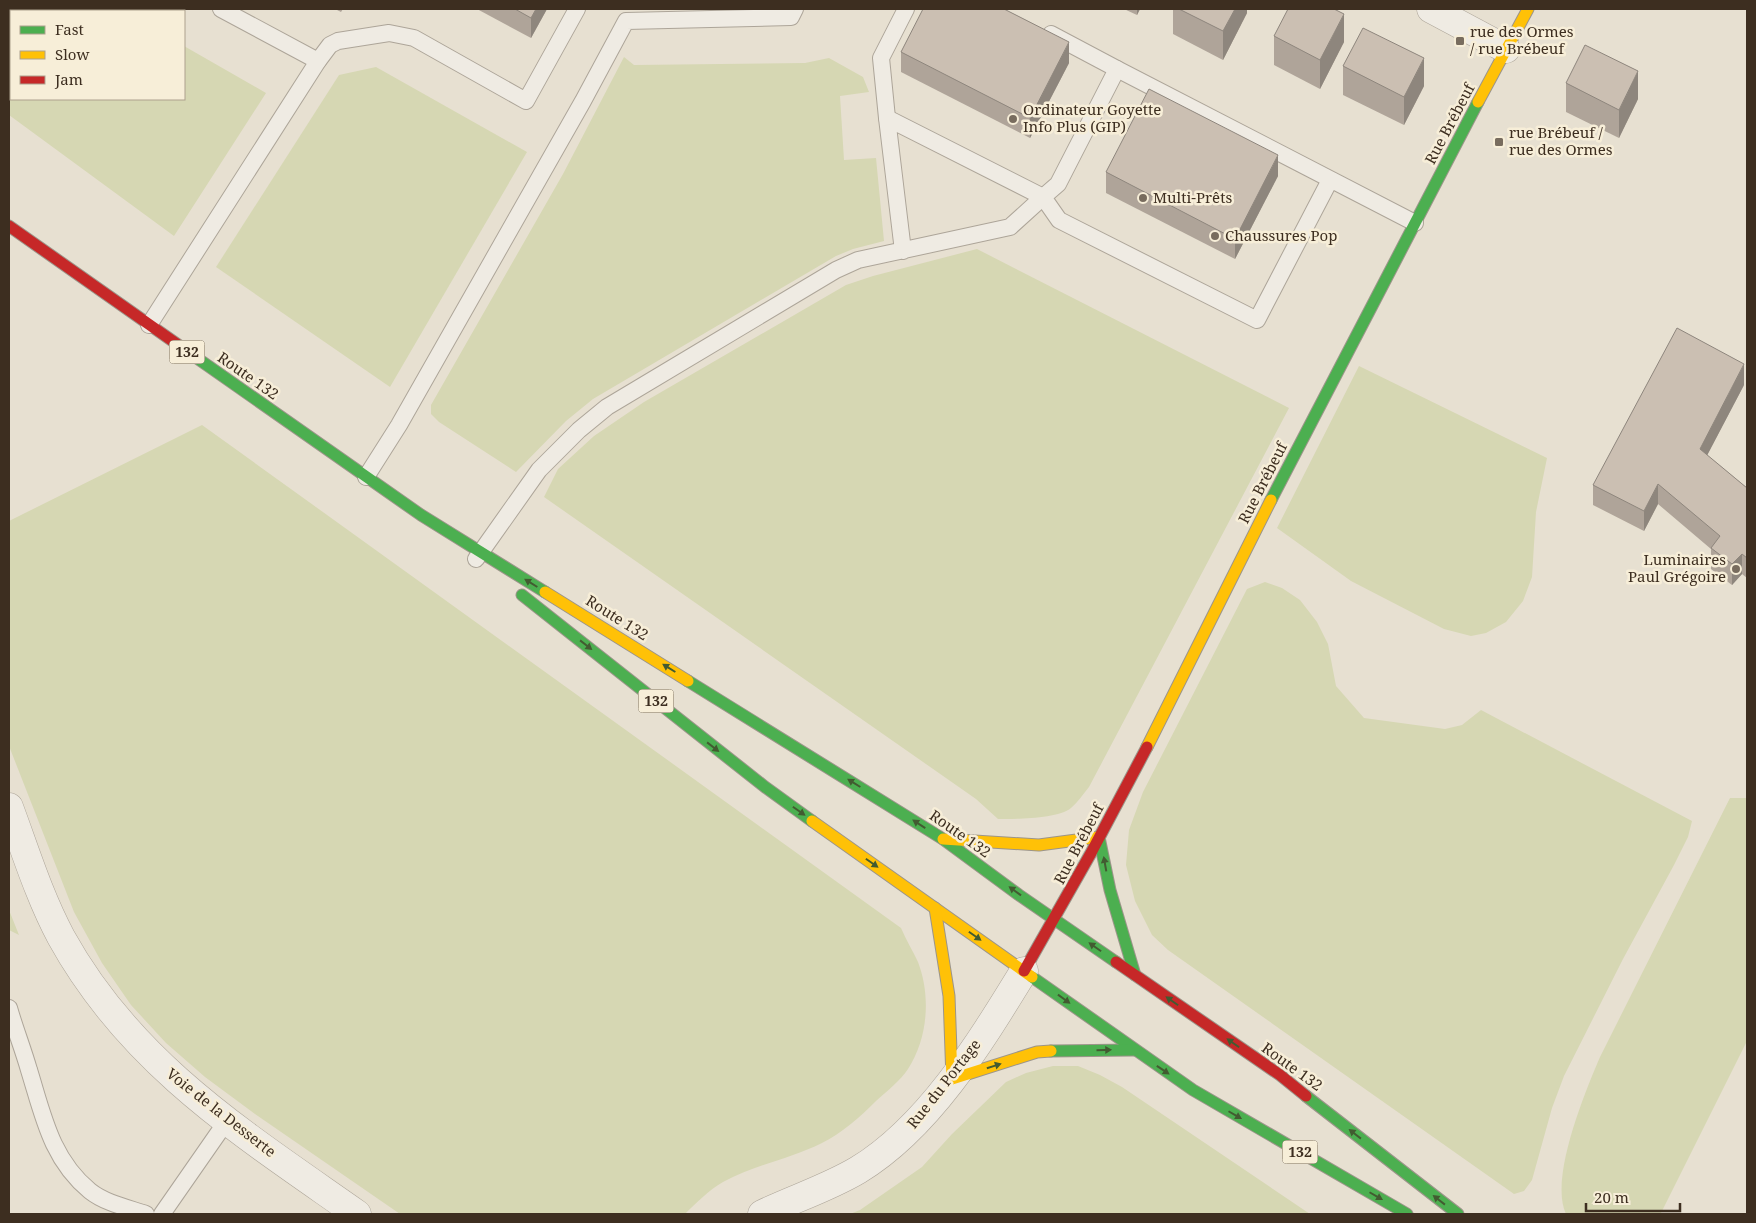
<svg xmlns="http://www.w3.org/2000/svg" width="1756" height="1223" font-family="'Noto Serif',serif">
<rect width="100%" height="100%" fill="#e7e0d1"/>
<!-- green -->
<g fill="#d6d7b3">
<path d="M184,46L266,93L174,236L9,115V87L11,84V99H184Z"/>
<path d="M624,57L634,65L805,63L829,58L863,77L869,92L840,96L844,160L876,158L884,241L853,249L836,256L593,399L566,421L516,472L439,422L431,414V405L563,174Z"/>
<path d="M376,67L527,152L390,387L216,267L339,75Z"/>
<path d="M977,249L1289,408L1089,787C1083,794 1078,802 1071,808C1058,819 1015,819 998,819L976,799L544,497L558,469L594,436L644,402L846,285L873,276Z"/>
<path d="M1359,366L1547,458L1536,512L1532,577L1523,601L1506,622L1486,633L1471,636L1444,629L1351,581L1277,528Z"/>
<path d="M202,425L901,928C906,940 913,951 918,962C931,996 928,1038 908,1069C900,1081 887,1091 876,1101C860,1117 842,1133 822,1143C790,1159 754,1165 723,1182C709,1190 696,1203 685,1214H400L255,1114L205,1077L166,1043L131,1005L102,963L74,912L9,746V521Z"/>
<path d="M1265,582L1282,588L1300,600L1317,622L1328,644L1336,686L1364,718L1445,729L1462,725L1481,710L1692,821L1688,837L1674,865L1623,959L1564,1076L1552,1108L1532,1180L1524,1191L1514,1194L1168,950L1152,935L1135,901L1126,865L1129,830L1143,792L1247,589Z"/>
<path d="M1730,798H1747V1041L1661,1213L1662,1214H1566C1549,1179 1585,1092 1600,1057Z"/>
<path d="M9,910L19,935L9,930Z"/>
<path d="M1053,1066H1078L1100,1075L1122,1087L1310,1214H850L860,1210L922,1167L952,1134L1006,1082L1026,1073Z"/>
</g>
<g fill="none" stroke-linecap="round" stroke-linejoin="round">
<defs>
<g id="lane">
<path d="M221,9L318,61"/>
<path d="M31,11L33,9"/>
<path d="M1051,34L1117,69"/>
<path d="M9,45L11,41"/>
<path d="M887,118L881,58L906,9"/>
<path d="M1330,180L1257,320L1059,220L1043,197L1058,184L1117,69L1415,223"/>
<path d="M149,325L318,61L330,45L338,41L389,33L414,38L526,101L577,9"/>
<path d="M366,477L399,425L583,101L626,21L791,17L795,9"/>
<path d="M476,559L539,470L579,430L607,407L836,270L858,260L1010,227L1043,197L887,118L903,251"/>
<path d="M9,1008C15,1029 23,1049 29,1070C43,1115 51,1159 90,1191C105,1203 128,1208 146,1214"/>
<path d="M162,1214L226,1122"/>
</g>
<g id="street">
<path d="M1431,9L1506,49"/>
<path d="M9,807C25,850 39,896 61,937C131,1064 242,1133 357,1214"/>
<path d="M762,1214C793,1199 828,1188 858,1170C929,1127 981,1041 1024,971"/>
</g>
<g id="fast">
<path d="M194,356L421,515L545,592"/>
<path d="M1271,500L1478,102"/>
<path d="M522,595L765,787L812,821"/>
<path d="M688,681L943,839L1019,895L1116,962"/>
<path d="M1099,837L1110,890L1135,975"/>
<path d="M1032,977L1193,1090L1407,1214"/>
<path d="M1051,1051L1134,1050"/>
<path d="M1306,1096L1458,1214"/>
</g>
<g id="slow">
<path d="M1478,102L1528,9"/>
<path d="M545,592L688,681"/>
<path d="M1147,747L1271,500"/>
<path d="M812,821L1032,977"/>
<path d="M943,839L1039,845L1099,837"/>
<path d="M935,908L949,996L952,1079L1037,1052L1051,1051"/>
</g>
<g id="jam">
<path d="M9,226L194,356"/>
<path d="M1116,962L1280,1075L1306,1096"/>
<path d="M1024,971L1091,853L1147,747"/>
</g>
</defs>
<!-- lane casing -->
<use href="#lane" stroke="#ada599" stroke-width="18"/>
<!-- street casing -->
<use href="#street" stroke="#ada599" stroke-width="29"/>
<!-- fast casing -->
<use href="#fast" stroke="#9c958a" stroke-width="13"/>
<!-- slow casing -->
<use href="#slow" stroke="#9c958a" stroke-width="13"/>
<!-- jam casing -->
<use href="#jam" stroke="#9c958a" stroke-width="13"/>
<!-- lane -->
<use href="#lane" stroke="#efebe3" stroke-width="16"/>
<!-- street -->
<use href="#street" stroke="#efebe3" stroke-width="28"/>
<!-- fast -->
<use href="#fast" stroke="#4caf50" stroke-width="11"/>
<!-- slow -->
<use href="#slow" stroke="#ffc107" stroke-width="11"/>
<!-- jam -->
<use href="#jam" stroke="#c62828" stroke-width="11"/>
</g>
<!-- wall -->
<g fill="#afa499">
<path d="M335,9H343L341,12Z"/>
<path d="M477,9H547L531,38Z"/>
<path d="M1124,9H1140L1137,15Z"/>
<path d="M1173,9H1247V13L1223,60L1173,34Z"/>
<path d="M1274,36L1344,42L1320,89L1274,65Z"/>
<path d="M901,52L1069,63L1030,138L901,72Z"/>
<path d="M1343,66L1424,86L1404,125L1343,95Z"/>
<path d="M1566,83L1638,99L1619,138L1566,112Z"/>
<path d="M1106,172L1278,176L1235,259L1106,193Z"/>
<path d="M1744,385L1707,455L1747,488V578L1742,574L1732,585L1711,569V549L1658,504L1644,531L1593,505V485Z"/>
</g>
<!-- shaded-wall -->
<g fill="#8e867d">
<path d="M536,9H547L531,38V18Z"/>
<path d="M1137,9H1140L1137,15Z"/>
<path d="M1235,9H1247V13L1223,60V31Z"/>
<path d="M1344,14V42L1320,89V60Z"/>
<path d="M1069,42V63L1030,138V118Z"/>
<path d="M1424,58V86L1404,125V97Z"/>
<path d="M1638,71V99L1619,138V110Z"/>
<path d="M1278,155V176L1235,259V239Z"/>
<path d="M1744,364V385L1700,469V449Z"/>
<path d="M1658,484V504L1644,531V511Z"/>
<path d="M1742,554V574L1732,585V564Z"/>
</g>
<!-- building -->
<g fill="#cbbfb2" stroke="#8e867d">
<path d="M515,9H536L531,18Z"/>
<path d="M923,9H1004L1069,42L1030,118L901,52Z"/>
<path d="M1179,9H1235L1223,31Z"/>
<path d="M1288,9H1334L1344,14L1320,60L1274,36Z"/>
<path d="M1363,28L1424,58L1404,97L1343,66Z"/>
<path d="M1585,45L1638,71L1619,110L1566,83Z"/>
<path d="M1149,89L1278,155L1235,239L1106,172Z"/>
<path d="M1677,328L1744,364L1700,449L1747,488V558L1742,554L1732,564L1711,548L1720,536L1658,484L1644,511L1593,485Z"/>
</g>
<!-- one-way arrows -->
<defs><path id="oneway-solid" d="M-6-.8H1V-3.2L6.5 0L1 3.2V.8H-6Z" transform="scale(1.25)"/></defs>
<g fill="#425b31">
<use href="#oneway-solid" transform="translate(531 583) rotate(-148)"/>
<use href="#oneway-solid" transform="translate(586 645) rotate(38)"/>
<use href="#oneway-solid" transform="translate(669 668) rotate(-148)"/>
<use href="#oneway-solid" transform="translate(713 747) rotate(38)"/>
<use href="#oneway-solid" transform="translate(854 783) rotate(-148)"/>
<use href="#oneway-solid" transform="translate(799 811) rotate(35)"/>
<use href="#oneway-solid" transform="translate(919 824) rotate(-147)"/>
<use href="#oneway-solid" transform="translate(872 863) rotate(35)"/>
<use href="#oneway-solid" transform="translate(1105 864) rotate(-100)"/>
<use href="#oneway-solid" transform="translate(1015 891) rotate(-144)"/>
<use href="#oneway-solid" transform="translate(975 936) rotate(35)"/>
<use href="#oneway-solid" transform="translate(1095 947) rotate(-145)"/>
<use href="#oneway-solid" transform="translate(1064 999) rotate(36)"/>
<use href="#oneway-solid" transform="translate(1172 1001) rotate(-145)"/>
<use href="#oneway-solid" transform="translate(1233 1043) rotate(-145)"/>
<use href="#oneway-solid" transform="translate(1104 1050) rotate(-1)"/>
<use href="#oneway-solid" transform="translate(994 1066) rotate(-17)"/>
<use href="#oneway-solid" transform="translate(1163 1070) rotate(34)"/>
<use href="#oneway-solid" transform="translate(1235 1115) rotate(30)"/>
<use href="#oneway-solid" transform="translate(1355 1134) rotate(-142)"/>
<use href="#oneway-solid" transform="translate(1376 1196) rotate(30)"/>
<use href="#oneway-solid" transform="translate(1439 1200) rotate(-142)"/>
</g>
<!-- markers -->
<g fill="#786c5e" stroke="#f7eed8" stroke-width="2">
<rect x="1455" y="36" width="10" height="10" rx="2.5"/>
<circle cx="1013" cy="119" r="5"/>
<rect x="1494" y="137" width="10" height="10" rx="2.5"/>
<circle cx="1143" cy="198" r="5"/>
<circle cx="1215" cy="236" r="5"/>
<circle cx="1736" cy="569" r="5"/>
</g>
<g text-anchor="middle" stroke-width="5" stroke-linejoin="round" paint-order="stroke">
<!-- shield labels -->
<g fill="#f7eed8" stroke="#756857" stroke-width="1">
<rect x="169.5" y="340.5" width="35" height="23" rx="4"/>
<rect x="638.5" y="689.5" width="35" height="23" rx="4"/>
<rect x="1282.5" y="1140.5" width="35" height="23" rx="4"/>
</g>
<g font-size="14" font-weight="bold" fill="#3d2e20">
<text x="187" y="357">132</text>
<text x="656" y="706">132</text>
<text x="1300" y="1157">132</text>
</g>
<!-- poi labels -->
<g font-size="15" fill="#3d2e20" stroke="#f7eed8" text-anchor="start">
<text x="1470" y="37">rue des Ormes<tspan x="1470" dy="17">/ rue Brébeuf</tspan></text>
<text x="1023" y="115">Ordinateur Goyette<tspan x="1023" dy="17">Info Plus (GIP)</tspan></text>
<text x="1509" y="138">rue Brébeuf /<tspan x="1509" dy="17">rue des Ormes</tspan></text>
<text x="1153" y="203">Multi-Prêts</text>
<text x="1225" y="241">Chaussures Pop</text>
<text x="1726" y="565" text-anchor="end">Luminaires<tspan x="1726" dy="17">Paul Grégoire</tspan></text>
</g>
<!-- street labels -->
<g font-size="15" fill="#3d2e20" stroke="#f7eed8">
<text transform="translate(1450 124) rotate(-62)" y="5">Rue Brébeuf</text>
<text transform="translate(248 376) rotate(35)" y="5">Route 132</text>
<text transform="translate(1263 483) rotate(-63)" y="5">Rue Brébeuf</text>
<text transform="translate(617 618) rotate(32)" y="5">Route 132</text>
<text transform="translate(960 834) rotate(35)" y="5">Route 132</text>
<text transform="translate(1079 844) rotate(-62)" y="5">Rue Brébeuf</text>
<text transform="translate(1292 1067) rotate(36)" y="5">Route 132</text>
<text transform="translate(944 1084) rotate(-52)" y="5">Rue du Portage</text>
<text transform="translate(221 1113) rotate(38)" y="5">Voie de la Desserte</text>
</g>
</g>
<!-- border -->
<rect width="1756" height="1223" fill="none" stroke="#3d2e20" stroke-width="20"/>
<!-- legend -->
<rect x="10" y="10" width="175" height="90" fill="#f7eed8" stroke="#ada18e"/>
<rect x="20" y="26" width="25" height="8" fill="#4caf50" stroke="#ada18e"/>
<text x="55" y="35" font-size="15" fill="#3d2e20">Fast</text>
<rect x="20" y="51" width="25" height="8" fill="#ffc107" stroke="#ada18e"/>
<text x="55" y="60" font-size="15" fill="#3d2e20">Slow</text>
<rect x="20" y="76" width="25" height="8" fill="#c62828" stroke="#ada18e"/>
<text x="55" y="85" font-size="15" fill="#3d2e20">Jam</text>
<!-- scale -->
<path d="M1586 1203v8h94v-8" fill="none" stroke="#3d2e20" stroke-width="2.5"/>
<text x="1594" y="1203" font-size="15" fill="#3d2e20" stroke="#f7eed8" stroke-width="4" paint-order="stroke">20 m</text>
</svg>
